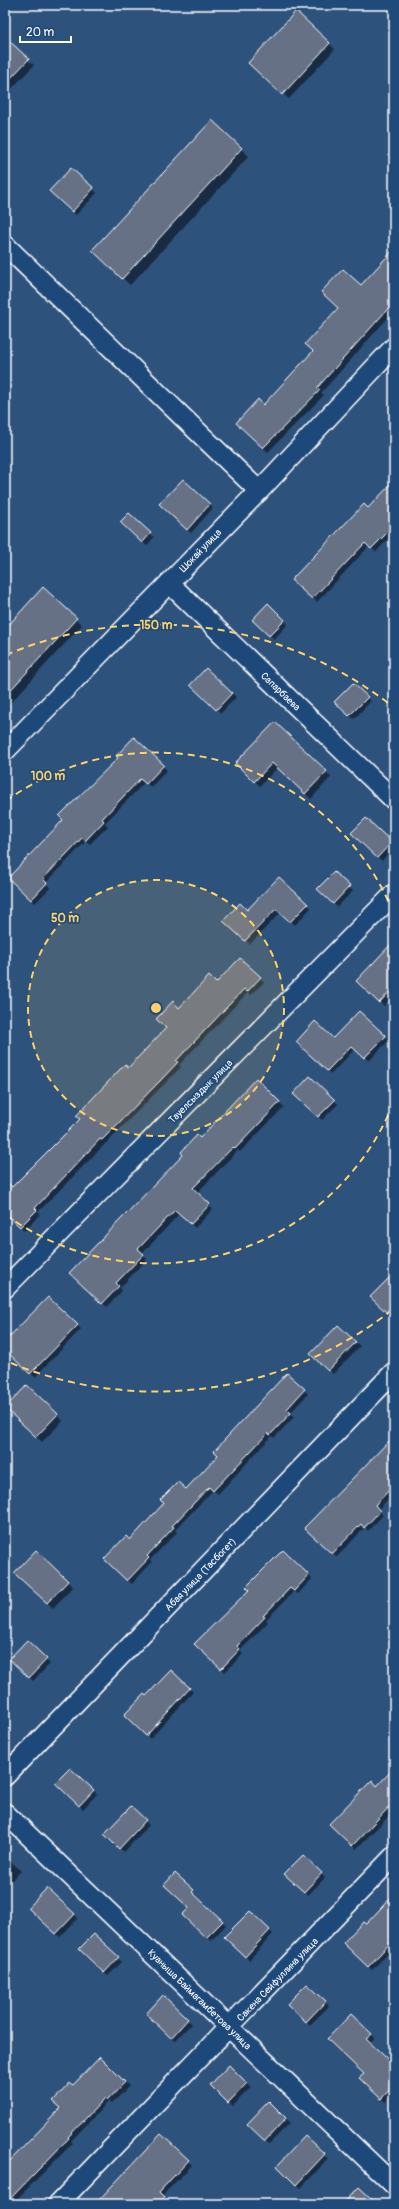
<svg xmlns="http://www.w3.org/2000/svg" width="399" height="2209" font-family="Pangolin,sans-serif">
<rect width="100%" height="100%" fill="#2d527c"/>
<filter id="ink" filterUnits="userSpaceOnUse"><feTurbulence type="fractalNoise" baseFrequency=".025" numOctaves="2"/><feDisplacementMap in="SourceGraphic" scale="8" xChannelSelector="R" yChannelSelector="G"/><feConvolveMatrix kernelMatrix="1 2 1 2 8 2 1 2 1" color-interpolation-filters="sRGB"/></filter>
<g filter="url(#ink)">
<!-- shadow -->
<g fill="#0007">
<path d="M296,12L335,49L289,99L255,69Z"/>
<path d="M5,43L34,65L5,96Z"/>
<path d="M212,122L249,156L130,285L100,257Z"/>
<path d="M93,189L97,193L76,215L54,195Z"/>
<path d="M394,251V311L321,393L324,395L268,452L242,428L314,351L339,308Z"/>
<path d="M394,482V533L376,552L369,546L317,602L293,579L368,509Z"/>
<path d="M209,504L213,508L191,533L164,508Z"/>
<path d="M121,522L150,534L154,537L147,546Z"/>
<path d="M43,589L82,625L5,709V630Z"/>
<path d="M268,604L288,624L274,639L253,620Z"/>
<path d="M206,669L236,697L221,713L192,685Z"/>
<path d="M353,684L371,701L354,719L336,702Z"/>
<path d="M275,723L331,777L311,799L278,767L260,786L236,763Z"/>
<path d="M134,738L167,770L151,787L145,782L105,823L108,826L90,844L86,841L46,883L50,888L35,903L9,878L65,821Z"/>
<path d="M366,819L394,845L382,861L353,833Z"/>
<path d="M334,873L353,891L337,907L319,889Z"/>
<path d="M279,878L311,908L295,925L281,912L250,944L225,920L247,911Z"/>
<path d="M394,941V982L389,986L394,991V994L384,1006L357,981Z"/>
<path d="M240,959L264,982L251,995L248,992L179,1065L181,1067L38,1212L40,1214L25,1231L5,1212V1185L12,1188L41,1158L43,1159L167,1028L179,1009L216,985Z"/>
<path d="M359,1012L389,1040L369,1061L355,1049L331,1074L297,1042L333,1039Z"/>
<path d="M310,1077L338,1104L322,1120L294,1094Z"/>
<path d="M256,1080L284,1107L240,1152L238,1150L197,1193L213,1209L195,1228L180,1213L142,1254L147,1259L120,1288L122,1291L107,1307L71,1273Z"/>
<path d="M394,1274V1312L391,1315L372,1297Z"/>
<path d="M48,1298L81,1329L35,1377L5,1349V1342Z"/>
<path d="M338,1326L360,1346L333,1374L311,1354Z"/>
<path d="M288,1374L308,1394L290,1413L294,1417L274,1438L272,1436L218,1494L213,1490L175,1530L177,1532L150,1560L152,1562L132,1584L105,1559L130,1541L186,1490L219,1455Z"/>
<path d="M27,1387L63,1421L42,1442L7,1408Z"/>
<path d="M394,1437V1492L378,1510L383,1515L368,1531L365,1527L337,1557L306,1528Z"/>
<path d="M283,1551L312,1579L298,1594L294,1591L266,1620L268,1622L240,1651L243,1654L225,1672L196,1644L250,1590Z"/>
<path d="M21,1578L68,1581L73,1587L53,1608Z"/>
<path d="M27,1642L50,1664L33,1681L10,1659Z"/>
<path d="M171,1671L193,1692L150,1739L125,1715L146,1697Z"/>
<path d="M5,1702L10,1707L5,1712Z"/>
<path d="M70,1769L97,1794L83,1809L57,1783Z"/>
<path d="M394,1770V1811L356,1849L330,1824L377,1787Z"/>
<path d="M131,1807L149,1825L124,1852L105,1834Z"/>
<path d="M5,1856L21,1871L5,1887Z"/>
<path d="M303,1856L325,1878L308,1895L286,1874Z"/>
<path d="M175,1874L226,1925L211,1941L184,1915L190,1909Z"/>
<path d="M47,1889L78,1918L60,1937L29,1908Z"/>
<path d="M394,1896V1947L372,1970L344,1943L366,1925Z"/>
<path d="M250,1912L273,1934L249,1960L226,1937Z"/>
<path d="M94,1935L122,1962L108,1976L80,1949Z"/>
<path d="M307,1985L329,2006L310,2025L289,2004Z"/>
<path d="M163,1997L191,2024L175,2041L147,2014Z"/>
<path d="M351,2015L375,2038L370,2044L394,2067V2092L385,2102L361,2078L365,2074Z"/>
<path d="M100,2059L129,2086L112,2104L109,2101L71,2141L73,2143L12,2204H5V2168L62,2108L73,2087Z"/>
<path d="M229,2067L251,2087L233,2106L211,2085Z"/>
<path d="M269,2103L290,2123L269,2144L248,2124Z"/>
<path d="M161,2135L192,2165L162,2196L167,2201L164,2204H94L102,2195L104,2197Z"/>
<path d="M306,2137L328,2159L301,2188L278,2166Z"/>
</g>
<!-- building -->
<g fill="#667186" stroke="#fff">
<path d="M296,11L330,43L282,95L248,63Z"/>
<path d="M5,37L29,59L5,84Z"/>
<path d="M212,120L242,148L122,279L92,250Z"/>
<path d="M71,168L94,188L72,212L49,191Z"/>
<path d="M394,249V302L317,388L320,390L263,448L236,423L258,399L263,405L313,351L305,344L338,308L321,292L343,269L361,285Z"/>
<path d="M183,479L210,504L187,530L159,504Z"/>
<path d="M394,481V526L371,549L365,543L312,599L291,580L364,504L368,508Z"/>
<path d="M129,513L151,533L142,543L120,522Z"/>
<path d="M43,587L77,618L5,696V629Z"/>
<path d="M268,603L285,620L269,636L252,620Z"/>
<path d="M206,668L232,693L216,710L190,685Z"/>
<path d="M353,683L368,697L349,716L334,702Z"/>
<path d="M275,722L327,771L305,794L272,763L254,782L235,763Z"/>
<path d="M134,737L164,765L146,784L140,779L102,819L104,821L85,841L82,838L43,879L47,883L31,900L8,878L63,820L59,816L118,758L116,756Z"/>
<path d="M366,818L392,842L377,858L351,833Z"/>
<path d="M334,872L350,886L333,904L317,889Z"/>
<path d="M279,877L308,904L290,922L276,909L245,941L223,921L240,903L247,910Z"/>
<path d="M394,941V987L379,1003L356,981Z"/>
<path d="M240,958L261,977L247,992L244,989L176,1061L178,1062L160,1081L102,1140L100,1139L35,1208L37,1210L20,1227L5,1213V1180L12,1187L80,1119L76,1116L125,1064L128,1068L166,1028L156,1019L173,1001L179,1008L209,976L216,983Z"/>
<path d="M359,1011L386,1036L364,1058L351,1046L327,1071L296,1042L315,1021L333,1038Z"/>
<path d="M310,1076L335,1100L318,1117L293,1094Z"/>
<path d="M256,1078L280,1102L235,1149L233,1147L193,1188L210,1204L191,1224L175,1210L138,1249L144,1254L116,1283L119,1286L102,1304L69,1273L183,1155L181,1152L197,1135L200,1138Z"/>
<path d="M394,1273V1304L386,1312L370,1297Z"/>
<path d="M48,1297L78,1325L30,1374L5,1350V1341Z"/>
<path d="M338,1325L356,1342L328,1371L310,1354Z"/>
<path d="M287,1373L305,1389L287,1409L291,1413L270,1435L268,1433L213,1491L209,1487L172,1526L174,1527L147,1556L149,1558L127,1581L104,1559L126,1536L130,1540L164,1503L160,1500L178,1482L186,1489L218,1455L214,1451Z"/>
<path d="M27,1385L58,1414L36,1437L5,1408Z"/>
<path d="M394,1436V1485L375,1505L380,1511L364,1528L361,1524L332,1554L304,1528Z"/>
<path d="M36,1550L68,1581L47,1603L14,1573Z"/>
<path d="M283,1550L309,1575L294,1591L290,1588L263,1616L265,1617L237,1646L240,1649L221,1669L194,1644L249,1590L246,1587Z"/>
<path d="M27,1640L47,1659L29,1678L9,1659Z"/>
<path d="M171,1670L190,1688L146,1736L124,1715L144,1694L146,1696Z"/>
<path d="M70,1768L94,1790L79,1806L55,1783Z"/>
<path d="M394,1768V1802L352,1846L329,1824L372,1780L377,1786Z"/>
<path d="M131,1806L146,1820L119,1849L104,1834Z"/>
<path d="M303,1855L322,1873L304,1892L284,1874Z"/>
<path d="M175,1873L194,1890L192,1892L223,1921L206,1938L182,1915L189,1908L164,1885Z"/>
<path d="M47,1888L75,1914L56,1934L28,1908Z"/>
<path d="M394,1894V1939L368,1967L343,1943L363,1922L366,1924Z"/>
<path d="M250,1911L270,1930L245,1957L224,1937Z"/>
<path d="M94,1934L119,1957L104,1973L79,1949Z"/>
<path d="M307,1984L326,2001L306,2022L287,2004Z"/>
<path d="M163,1995L188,2019L171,2038L146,2014Z"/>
<path d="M351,2014L372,2034L366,2039L394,2065V2085L381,2099L359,2078L364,2074L327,2039Z"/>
<path d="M100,2057L125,2082L107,2101L105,2098L68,2137L69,2138L5,2204V2166L61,2108L53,2101L70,2083L73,2085Z"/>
<path d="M229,2065L247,2083L228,2103L210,2085Z"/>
<path d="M269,2101L286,2118L265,2141L247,2124Z"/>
<path d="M161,2134L189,2160L159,2192L164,2197L157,2204H95Z"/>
<path d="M305,2136L325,2154L296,2185L277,2166Z"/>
<path d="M359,2187L377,2204H343Z"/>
</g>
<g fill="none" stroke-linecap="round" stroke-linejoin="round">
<defs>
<g id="street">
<path d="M5,245L259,491"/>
<path d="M169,583L394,800"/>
<path d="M5,751L259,491L394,347"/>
<path d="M5,1288L394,894"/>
<path d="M5,1776L394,1372"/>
<path d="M5,1813L394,2185"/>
<path d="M58,2204L394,1856"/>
</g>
</defs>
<!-- street casing -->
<use href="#street" stroke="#fff" stroke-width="22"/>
<!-- street -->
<use href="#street" stroke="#1f4a7a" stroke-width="19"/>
</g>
</g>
<!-- distance rings -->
<circle cx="156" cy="1008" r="128" fill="#ffd166" fill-opacity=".12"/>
<g fill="none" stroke="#ffd166" stroke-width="2" stroke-dasharray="7 5">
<circle cx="156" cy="1008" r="128"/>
<path d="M393 1104A256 256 0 0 1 6 1215M6 801A256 256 0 0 1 393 912"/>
<path d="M392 1310A383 383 0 0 1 6 1361M6 655A383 383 0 0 1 392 706"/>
</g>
<g text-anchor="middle" stroke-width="3.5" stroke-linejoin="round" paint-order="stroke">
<!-- street labels -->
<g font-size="10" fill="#fff" stroke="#1f4a7a">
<text transform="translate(200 550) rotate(-46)" y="4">Шокай улица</text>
<text transform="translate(281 691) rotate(44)" y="4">Сапарбаева</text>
<text transform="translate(200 1091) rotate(-45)" y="4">Тауелсыздык улица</text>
<text transform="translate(200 1574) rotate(-46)" y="4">Абая улица (Тасбогет)</text>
<text transform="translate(277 1979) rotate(-46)" y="4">Сакена Сейфуллина улица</text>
<text transform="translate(200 1999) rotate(44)" y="4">Куаныша Баймагамбетова улица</text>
</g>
</g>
<circle cx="156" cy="1008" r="6" fill="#ffd166" stroke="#1f4a7a" stroke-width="2"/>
<g font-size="12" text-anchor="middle" font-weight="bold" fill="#ffd166" stroke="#1f4a7a" stroke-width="3.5" stroke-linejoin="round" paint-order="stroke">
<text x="156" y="629">150 m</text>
<text x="48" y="780">100 m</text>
<text x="65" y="922">50 m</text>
</g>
<!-- margin -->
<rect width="399" height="2209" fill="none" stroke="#1f4a7a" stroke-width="20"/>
<rect x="10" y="10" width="379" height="2189" fill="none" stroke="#fff" stroke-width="1.5" filter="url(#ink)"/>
<!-- scale -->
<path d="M20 36v6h51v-6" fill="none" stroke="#ffffff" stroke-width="2"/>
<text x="26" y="36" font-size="12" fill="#ffffff" stroke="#1f4a7a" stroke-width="3" paint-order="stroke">20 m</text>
</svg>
